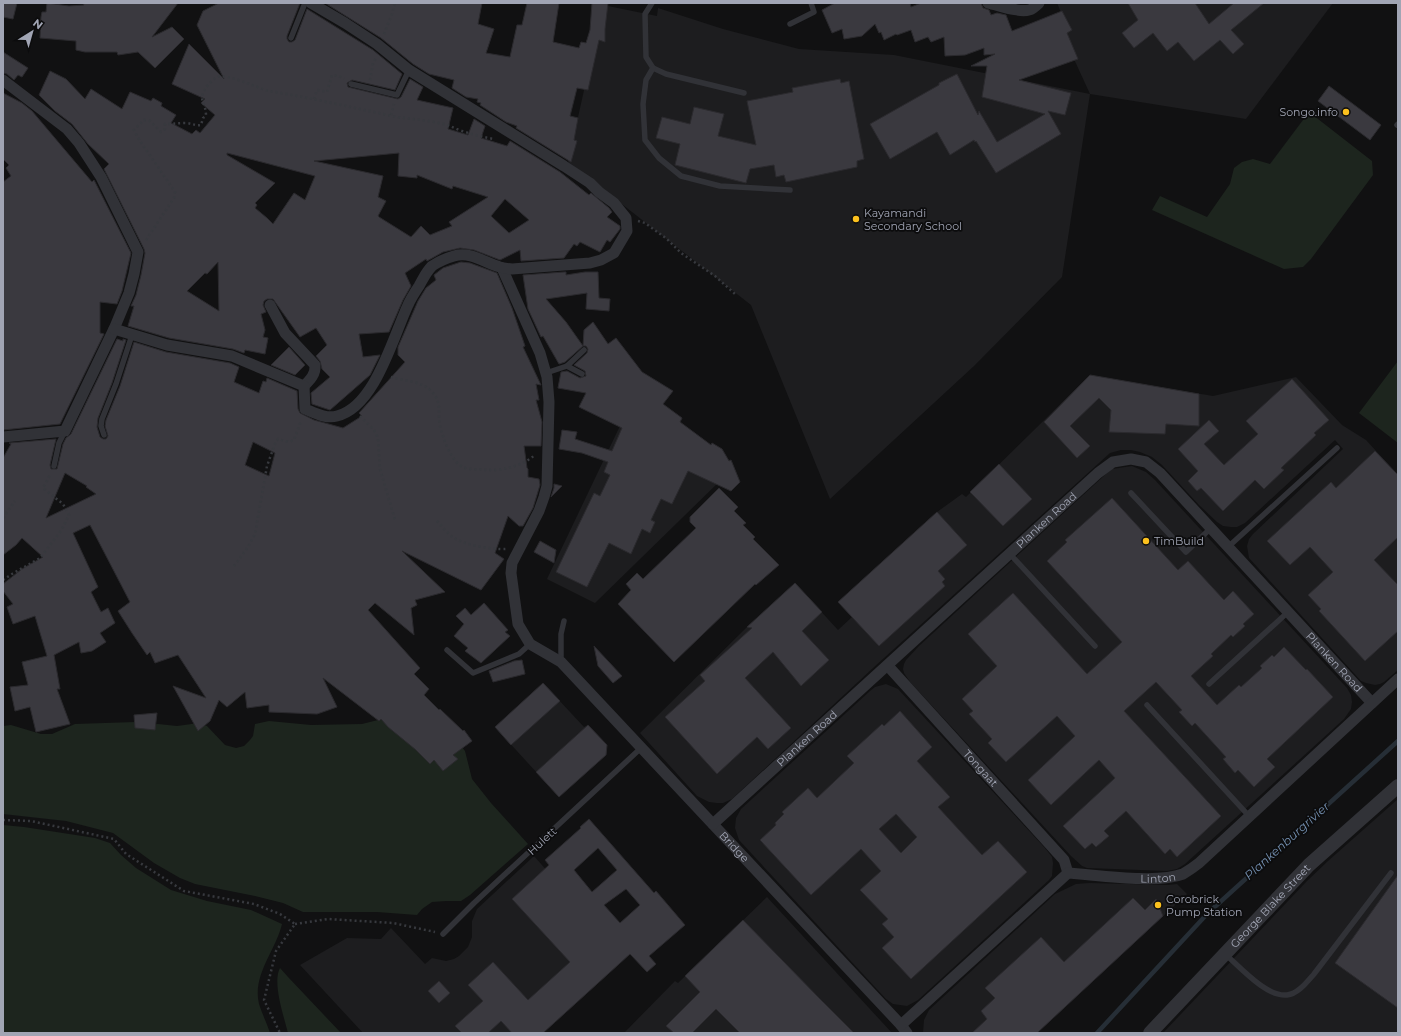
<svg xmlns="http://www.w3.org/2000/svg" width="1401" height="1036" font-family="Montserrat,sans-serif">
<rect width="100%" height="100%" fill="#111112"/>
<!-- built -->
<g fill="#1d1d1f">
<path d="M1057,3H1333L1246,119L1090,94L1062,277L974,366L830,499L751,305L568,162L603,5L657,16L658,8L723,29L799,49L894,55L1090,94L1062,33L1067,27Z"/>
<path d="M1090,375L1213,396L1296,377L1342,425L1366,440L1398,475V670L1384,682L1380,684L1375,685L1366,683L1361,681L1249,558L1247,546L1249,539L1253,534L1343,449L1335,440L1245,523L1237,527H1231L1223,526L1217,522L1199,505L1162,465L1152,457L1140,452L1131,450H1121L1110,453L873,668L732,799L723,803H717L709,802L697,796L640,733L747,627L795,583L838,630L852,617L838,602L937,512L962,494L966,497Z"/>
<path d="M629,407L724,477L595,603L547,579Z"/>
<path d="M1132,466L1146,472L1155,480L1347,688L1351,695L1352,702L1351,709L1344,719L1185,864L1177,869L1167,871L1087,868L1082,866L1071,856L910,682L904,673L903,669L904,664L906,660L919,646L1107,473L1112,469Z"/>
<path d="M543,683L584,727L588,725L607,745L606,755L559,797L495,727Z"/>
<path d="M886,684L898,689L1045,848L1052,857L1053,863L1052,876L1049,880L918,1000L907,1006L893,1004L886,999L739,840L735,828L736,818L741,809L870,691L875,687Z"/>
<path d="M1398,799V1033H1163L1307,881L1328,861Z"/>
<path d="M534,856L625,959L543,1033H363L300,965L347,938L381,939L391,928L425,964L432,958L446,961L454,959L459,956L468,947L472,937V921L477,909Z"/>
<path d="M1089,883L1168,885L1177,884L1187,894L1037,1033H923L924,1020L929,1010L1055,894L1076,884Z"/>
<path d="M767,897L892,1033H624L675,981L678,983Z"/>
</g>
<!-- green -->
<g fill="#1d251e">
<path d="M1309,112L1372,161L1373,175L1311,259L1303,267L1284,269L1152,210L1160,196L1207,217L1230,184L1234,168L1242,162L1253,159L1270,164Z"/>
<path d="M1398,361V443L1359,413Z"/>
<path d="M390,717L452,735L465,751L472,779L491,803L528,844L470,895L461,901H446L432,902L422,909L417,915L377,912H303L283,903L255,896L195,884L180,878L154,863L113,833L66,821L3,814V726L11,725L41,734H52L75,724L135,722L150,725L158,724L177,726L199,723L207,726L225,745L236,748L244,746L250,740L253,736L255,724L269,721L311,725L362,724Z"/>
<path d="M3,825L24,827L95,838L110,843L121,855L136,868L171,890L207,901L251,910L282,924C276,950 252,975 259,1004C262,1014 267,1023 270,1033H3Z"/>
<path d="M280,968L288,977L341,1033H288C284,1017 272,982 280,968Z"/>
</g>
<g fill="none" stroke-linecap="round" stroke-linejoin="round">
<!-- stream -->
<path stroke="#262e36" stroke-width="4.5" d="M1097,1033L1208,913L1398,741"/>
</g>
<!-- building -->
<g fill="#3a393f" stroke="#2b2a2e" fill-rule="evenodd">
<path d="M3,3H17L13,19L3,17Z"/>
<path d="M47,3L69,6L84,5L83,3H178L152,37L172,27L184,39L155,68L138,52L118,55L117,52H85L76,50V41L40,38L41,17L42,12H46Z"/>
<path d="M219,3H300L287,36V39L289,42H292L295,40L307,9L373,50L402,74L395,90L352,80L347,83L348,87L398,99L401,97L410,79L423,87L417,100L453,108L448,129L468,135L474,119L485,126L481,138L507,146L510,141L560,172L589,195L591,193L609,208L612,212L607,217L620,226V229L610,242L607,240L600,252L580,242L577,246L574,244L564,258L521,261L520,250L500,260L474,250L460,248L443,252L427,261L426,259L405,273L411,286L403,300L389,332L359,334L363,357L380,355L370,375L330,410L312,404L311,393L330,377L322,369L320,361L316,356L327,345L316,328L300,337L273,299H267L264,301L263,305L266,312L261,314L265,330L263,337L268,338L265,354L245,350L244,353L233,349L169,338L128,326L134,306H131L136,295L141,275L145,253L144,249L104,169L109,164L88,144L72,124L55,111L39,95L50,71L66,79L85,99L91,89L122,109L130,92L151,101L153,98L162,103L161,106L176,115L171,123L192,134L196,130L200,133L215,115L201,103L205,99L172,84L189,44L224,79L197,25L203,11ZM227,153L315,176L305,200L294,193L273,224L267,218L255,208L257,205L255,203L275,183L227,155ZM399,153L398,176L417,178V175L452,189L453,186L488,197L449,222L452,226L430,235L421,226L411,237L379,217L378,216L386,201L378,197L383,176L314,161ZM505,199L529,220L509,233L491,216ZM218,262L219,311L187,291L205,273L207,274Z"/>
<path d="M325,3H482L478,24L494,29L486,53L510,57L517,25H522L527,3H559L553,42L579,48L581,42L586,43L590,30L592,3H608L605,29V42L599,40L588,90L577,88L570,116L578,118L574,140L577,141L571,162L516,128L517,126L506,122L480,105L481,103L477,102L478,99L466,97L452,88L454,80L429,74L413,64L381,38Z"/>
<path d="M835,3H910L911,7L921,3H981L983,8L989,10L991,15L997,13L1006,15L1012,31L1062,11L1072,30L1067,33L1078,59L1019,80L1071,93L1065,115L1048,111L1061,134L996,173L976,141L975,142L974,140L950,155L937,132L890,159L870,124L939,85V83L957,74L978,115L979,111L997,142L1045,114L982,97L987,66H971L995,54L984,55V48L965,55L945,56L944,37L931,42L928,37L915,42L911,30L897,35L896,34L884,40L881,32L879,33L875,24L862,36L844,39L842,29L832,33L822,10Z"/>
<path d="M1128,3H1195L1209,24L1234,3H1264L1231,30L1244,44L1233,54L1220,40L1194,61L1178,42L1167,51L1153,33L1134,48L1122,33L1138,20Z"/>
<path d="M3,52L28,68L22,77L18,75L14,80L7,74L3,73Z"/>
<path d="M840,79L841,83L849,81L864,159L857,161V167L786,182L784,175L776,177L774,165L750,169L746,183L675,165L680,144L656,138L662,117L690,124L694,107L724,114L718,136L756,145L747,101L793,92L792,88Z"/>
<path d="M1329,86L1381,125L1370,140L1318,101Z"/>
<path d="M3,93L22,103L32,111L92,182L94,180L131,253L122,291L117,304L100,302V333L104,334L60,424L3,430V182L11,176L6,168L9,165L3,159Z"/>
<path d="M461,262L470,263L497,273L512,308L525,346L523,347L540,383L541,385L536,384L539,400H536L542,422L541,446H524L527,468L528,469V477L539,479L540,485L533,508L523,526H519L508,516L495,553L504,559L481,590L402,551L445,592L415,600L417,605L411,608L414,635L375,603L368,610L420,668L414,674L429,689L424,695L439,710L440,709L463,731L464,730L472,741L453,755L458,759L443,771L434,760L430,764L416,750L388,727L381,719L379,721L323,678L337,707L317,714L269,712V705L247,708L245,692L227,707L219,700L210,721L198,731L173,686L206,698L178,655L155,663L150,652L147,655L132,633L118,611L130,602L90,525L73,533L98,587L91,592L101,612L108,608L115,623L100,633L106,642L92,651L81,653L79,642L54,655L60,689H57L70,724L36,732L30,707L15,711L10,687L28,685L22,662L47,656L35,616L13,624L7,607L13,604L3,591V584L22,569L43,557L22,538L16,545L3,555V458L11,444L9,443L56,439L50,465L51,469H57L63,444L66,438L71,434L117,339L123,341V339L126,340L112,383L98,418L97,427L100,437L103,439H106L108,436L105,426L106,420L120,386L134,342L166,352L230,363L239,367L234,382L259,393L263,381L266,382L267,378L297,391L298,409L300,413L314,420L343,428L362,416L359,413L405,362L398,355V347L418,301L426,288L436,280L434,275L443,268ZM253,442L275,453L269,476L245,465ZM65,473L87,486L86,487L96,494L46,518Z"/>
<path d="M564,272H566V275L585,272H598L599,298L610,299L609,311L586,309L587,293L546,299L566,322L583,346L584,330L593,322L608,344L616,338L642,372L673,391L663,404L682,418L680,422L711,445L712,443L722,449L729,461L731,460L740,482L731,491L688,471L672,504L661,499L651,520L655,522L650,533L642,529L631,554L609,543L587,587L556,572L594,493L600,496L610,475L604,472L608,462L582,453L559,449L562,430L577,432L575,439L612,451L622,428L579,407L586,393L558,388L561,372L567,371L580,378L586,376L585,371L574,365L587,353L588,349L586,346H583L565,362L559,364L543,336L541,337L528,309L523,275Z"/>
<path d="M289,347L305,365L295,375L271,365Z"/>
<path d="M1090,375L1199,394V426L1166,424L1165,434L1109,432L1111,410L1099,398L1070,426L1090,446L1077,458L1044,422Z"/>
<path d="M1292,379L1329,420L1314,433L1316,435L1281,468L1284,470L1264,489L1255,480L1223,511L1201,488L1197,491L1188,481L1198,471L1178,449L1209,420L1219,431L1204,444L1224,465L1258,434L1246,421Z"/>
<path d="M1375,451L1398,475V537L1374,560L1398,585V631L1365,661L1319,611L1321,609L1308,595L1333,572L1310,547L1290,565L1267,541L1331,482L1336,488Z"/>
<path d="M999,464L1032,499L1003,526L970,492Z"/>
<path d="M554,484L562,486L551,497L554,488Z"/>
<path d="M719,488L738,507L734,511L746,523L743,525L755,537L753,539L779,565L756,585L755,584L674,662L618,604L631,590L626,584L637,573L643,579L696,528L690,522V517Z"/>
<path d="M1112,498L1178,570L1188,561L1224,600L1233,591L1254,614L1243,624L1245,626L1233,637L1231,635L1211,654L1213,656L1191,676L1217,705L1239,685L1241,687L1262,668L1260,666L1272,655L1274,657L1284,647L1306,670L1307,669L1333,697L1267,759L1275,767L1254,787L1238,770L1235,773L1223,759L1226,757L1195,723L1192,726L1179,712L1182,710L1156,682L1124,711L1221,816L1177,857L1170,849L1165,854L1126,811L1104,831L1109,836L1096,847L1092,843L1085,849L1063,826L1115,778L1099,760L1051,805L1028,780L1075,736L1057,716L1006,762L988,743L992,739L969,714L973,711L962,699L997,666L968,634L1013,593L1087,674L1122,642L1047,561L1067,542L1065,540Z"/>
<path d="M937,512L967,545L938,571L945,579L942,582L945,586L879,646L838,602Z"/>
<path d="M540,541L556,550L554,563L534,552Z"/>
<path d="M795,583L822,612L802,631L829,660L801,686L773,652L745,678L791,728L768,749L757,737L717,774L665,717L705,681L700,675L752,628L747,627Z"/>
<path d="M484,603L508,630L505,632L510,636L481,663L465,651L468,648L454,636L464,624L456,616L465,608L471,615Z"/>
<path d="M594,646L622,676L613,683L598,666Z"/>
<path d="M522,660L525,674L493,682L489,671L514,661Z"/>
<path d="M543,683L560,701L511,745L495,727Z"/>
<path d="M900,711L932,747L917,761L950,797L938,807L982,855L998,841L1027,872L911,979L882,948L894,937L882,924L888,919L860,890L881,871L861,849L811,895L760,840L776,825L775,823L784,814L782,812L808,788L817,798L854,763L847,756L882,724L884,726ZM896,814L917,837L901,853L879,829Z"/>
<path d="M157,713L155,730L135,728L134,715Z"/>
<path d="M588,725L607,745L606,755L559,797L536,772Z"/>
<path d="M589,819L654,893L656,891L685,925L649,956L656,964L647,972L630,954L543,1033H512L501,1021L488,1033H462L455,1026L483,1001L468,985L493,962L528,1000L570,962L512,899L549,865L545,860L581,828L580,827ZM598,848L617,870L592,892L574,870ZM626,889L640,905L620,923L604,905Z"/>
<path d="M1398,875V1008L1335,963Z"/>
<path d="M1133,898L1145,910L1156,899L1163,916L1037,1033H972L987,1019L981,1011L995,998L985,988L1041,937L1064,962Z"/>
<path d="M743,920L823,1002L854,1033H740L716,1009L692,1033H674L666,1026L700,992L685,976Z"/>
<path d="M439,981L450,993L439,1003L428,991Z"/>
</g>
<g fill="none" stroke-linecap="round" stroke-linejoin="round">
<!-- path -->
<g stroke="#37393e" stroke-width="2.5" stroke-dasharray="2 3" stroke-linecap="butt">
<path d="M384,34L392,14L395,3"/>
<path d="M370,80L373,63L376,58"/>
<path d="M314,99L317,90L327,92L332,75L339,76L344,79"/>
<path d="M391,115L394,104"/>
<path d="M638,221L645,223L667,239L681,253L715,276L735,294"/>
<path d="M146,240L174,198L175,192L138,138L134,130L144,120L150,121L161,132L165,129V124C172,124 178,123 185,123C191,123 195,126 201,125L203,118L206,116C206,100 196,101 208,85C210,83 213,79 217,77C227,73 257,88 269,91C312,98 354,108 397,117C411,119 425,120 439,123C446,124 452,127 459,130C471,134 482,137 494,139"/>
<path d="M391,377C404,381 424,381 433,393C440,401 439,409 439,419C440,432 451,464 465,468C472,470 480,469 486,470C503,471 522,466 535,455"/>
<path d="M360,416L374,430L378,438L380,469L395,520"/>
<path d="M3,518L15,501"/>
<path d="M437,521C442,526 447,533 453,537C463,545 494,550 506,549"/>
<path d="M234,566L248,547L255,534L267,466L276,441L278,439L289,442L294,440L301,421"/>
<path d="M3,580L12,574L40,558L61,531L69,515L63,504L43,488L50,475"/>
<path d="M3,820L31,821L114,839L126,854L184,891L254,904L280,914L295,924L276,951L264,1000L280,1033"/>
<path d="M295,924L328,919L393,923L435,932"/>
</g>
<!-- service -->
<g stroke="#313237" stroke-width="5.5">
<path d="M652,3L645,14L646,57L653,68L666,74L744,93"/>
<path d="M790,24L814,12L811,3"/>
<path d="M291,38L305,3"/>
<path d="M653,68L646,80L643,104L645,140L659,158L681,176L720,186L790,190"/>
<path d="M351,84L397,95L409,70"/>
<path d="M1397,125L1398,124"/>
<path d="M567,366L582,374"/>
<path d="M546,373L567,366L584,350"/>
<path d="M104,435L101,426L102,419L116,384L132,335"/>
<path d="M54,466L59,443L65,431"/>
<path d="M1131,493L1186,552L1211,528"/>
<path d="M1228,547L1337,448"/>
<path d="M1009,553L1095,646"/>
<path d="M447,650L473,673L519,654L530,644"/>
<path d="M561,662V634L564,621"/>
<path d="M1209,684L1288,612"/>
<path d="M1147,705L1249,816"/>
<path d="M443,934L474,903L641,748"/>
<path d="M1225,954C1240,967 1266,997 1287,995C1298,994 1307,982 1314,974L1391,873"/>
</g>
<!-- minor -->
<g stroke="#313237" stroke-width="11">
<path d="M988,3C998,5 1019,13 1029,10C1033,9 1036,6 1039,3"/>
<path d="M3,80L67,129L79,143L101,177L138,252L134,274L129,293L114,329L65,431L3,437"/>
<path id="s1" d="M502,268L540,353L547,377L549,402L547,486L544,497L539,511L512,563L511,573L518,624L530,644L561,662L901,1025L907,1033"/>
<path d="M270,305L285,333L315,365C316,374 310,380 304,386"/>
<path d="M114,329L167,345L232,356L304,386L305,409C315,413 326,419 337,416C375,407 393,337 408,305C411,298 415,292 419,286C423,279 426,272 432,266C438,262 447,258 454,256C471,251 485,263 500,267C504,269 508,268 512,269L590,263L601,260L614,253L627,231L626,218L614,203L599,192L590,183L564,166L409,70L377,44L345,23L311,3"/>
<path id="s2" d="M888,666L1064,860L1068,873"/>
<path id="s3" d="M713,824L1098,473L1113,462L1131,459L1146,462L1160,473L1372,703"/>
<path id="s4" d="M901,1025L1068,873C1098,875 1157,884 1183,874C1188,871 1194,867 1199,863L1398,679"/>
</g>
<!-- tertiary -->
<path stroke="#313237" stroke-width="14" id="s5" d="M1150,1033L1309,865L1398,786"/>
</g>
<!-- markers -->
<g fill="#fcc11e" stroke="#0c0c0d" stroke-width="1.5">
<circle cx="1346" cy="112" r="4"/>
<circle cx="856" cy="219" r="4"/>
<circle cx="1146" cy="541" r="4"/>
<circle cx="1158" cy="905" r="4"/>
</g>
<g text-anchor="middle" stroke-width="3.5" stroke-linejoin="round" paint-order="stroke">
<!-- poi labels -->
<g font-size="11" fill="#a1a5b4" stroke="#0c0c0d" text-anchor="start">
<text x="1338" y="116" text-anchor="end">Songo.info</text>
<text x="864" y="217">Kayamandi<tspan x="864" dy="13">Secondary School</tspan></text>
<text x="1154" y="545">TimBuild</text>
<text x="1166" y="903">Corobrick<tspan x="1166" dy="13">Pump Station</tspan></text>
</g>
<!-- street labels -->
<g font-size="11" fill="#a1a5b4" stroke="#0c0c0d">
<text dy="4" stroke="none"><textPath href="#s3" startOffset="451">Planken Road</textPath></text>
<text dy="4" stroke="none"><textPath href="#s3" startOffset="848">Planken Road</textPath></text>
<text dy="4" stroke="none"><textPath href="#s3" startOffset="127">Planken Road</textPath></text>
<text dy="4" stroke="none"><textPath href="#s2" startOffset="138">Tongaat</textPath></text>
<text transform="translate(542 841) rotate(-43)" y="4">Hulett</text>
<text dy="4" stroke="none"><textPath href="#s1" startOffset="686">Bridge</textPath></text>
<text dy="4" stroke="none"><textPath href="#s4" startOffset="316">Linton</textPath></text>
<text dy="4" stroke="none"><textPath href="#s5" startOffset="175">George Blake Street</textPath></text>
</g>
<!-- water labels -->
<g font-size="12" font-style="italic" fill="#7591b2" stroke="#0c0c0d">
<text transform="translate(1287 841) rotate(-42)" y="4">Plankenburgrivier</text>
</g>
</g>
<!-- border -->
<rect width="1401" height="1036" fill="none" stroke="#a1a5b4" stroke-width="8"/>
<!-- north arrow -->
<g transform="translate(32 32) rotate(37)" stroke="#0c0c0d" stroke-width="3" paint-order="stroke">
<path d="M0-3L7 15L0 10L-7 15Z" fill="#a1a5b4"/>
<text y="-6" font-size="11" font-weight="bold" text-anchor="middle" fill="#a1a5b4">N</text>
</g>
</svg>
